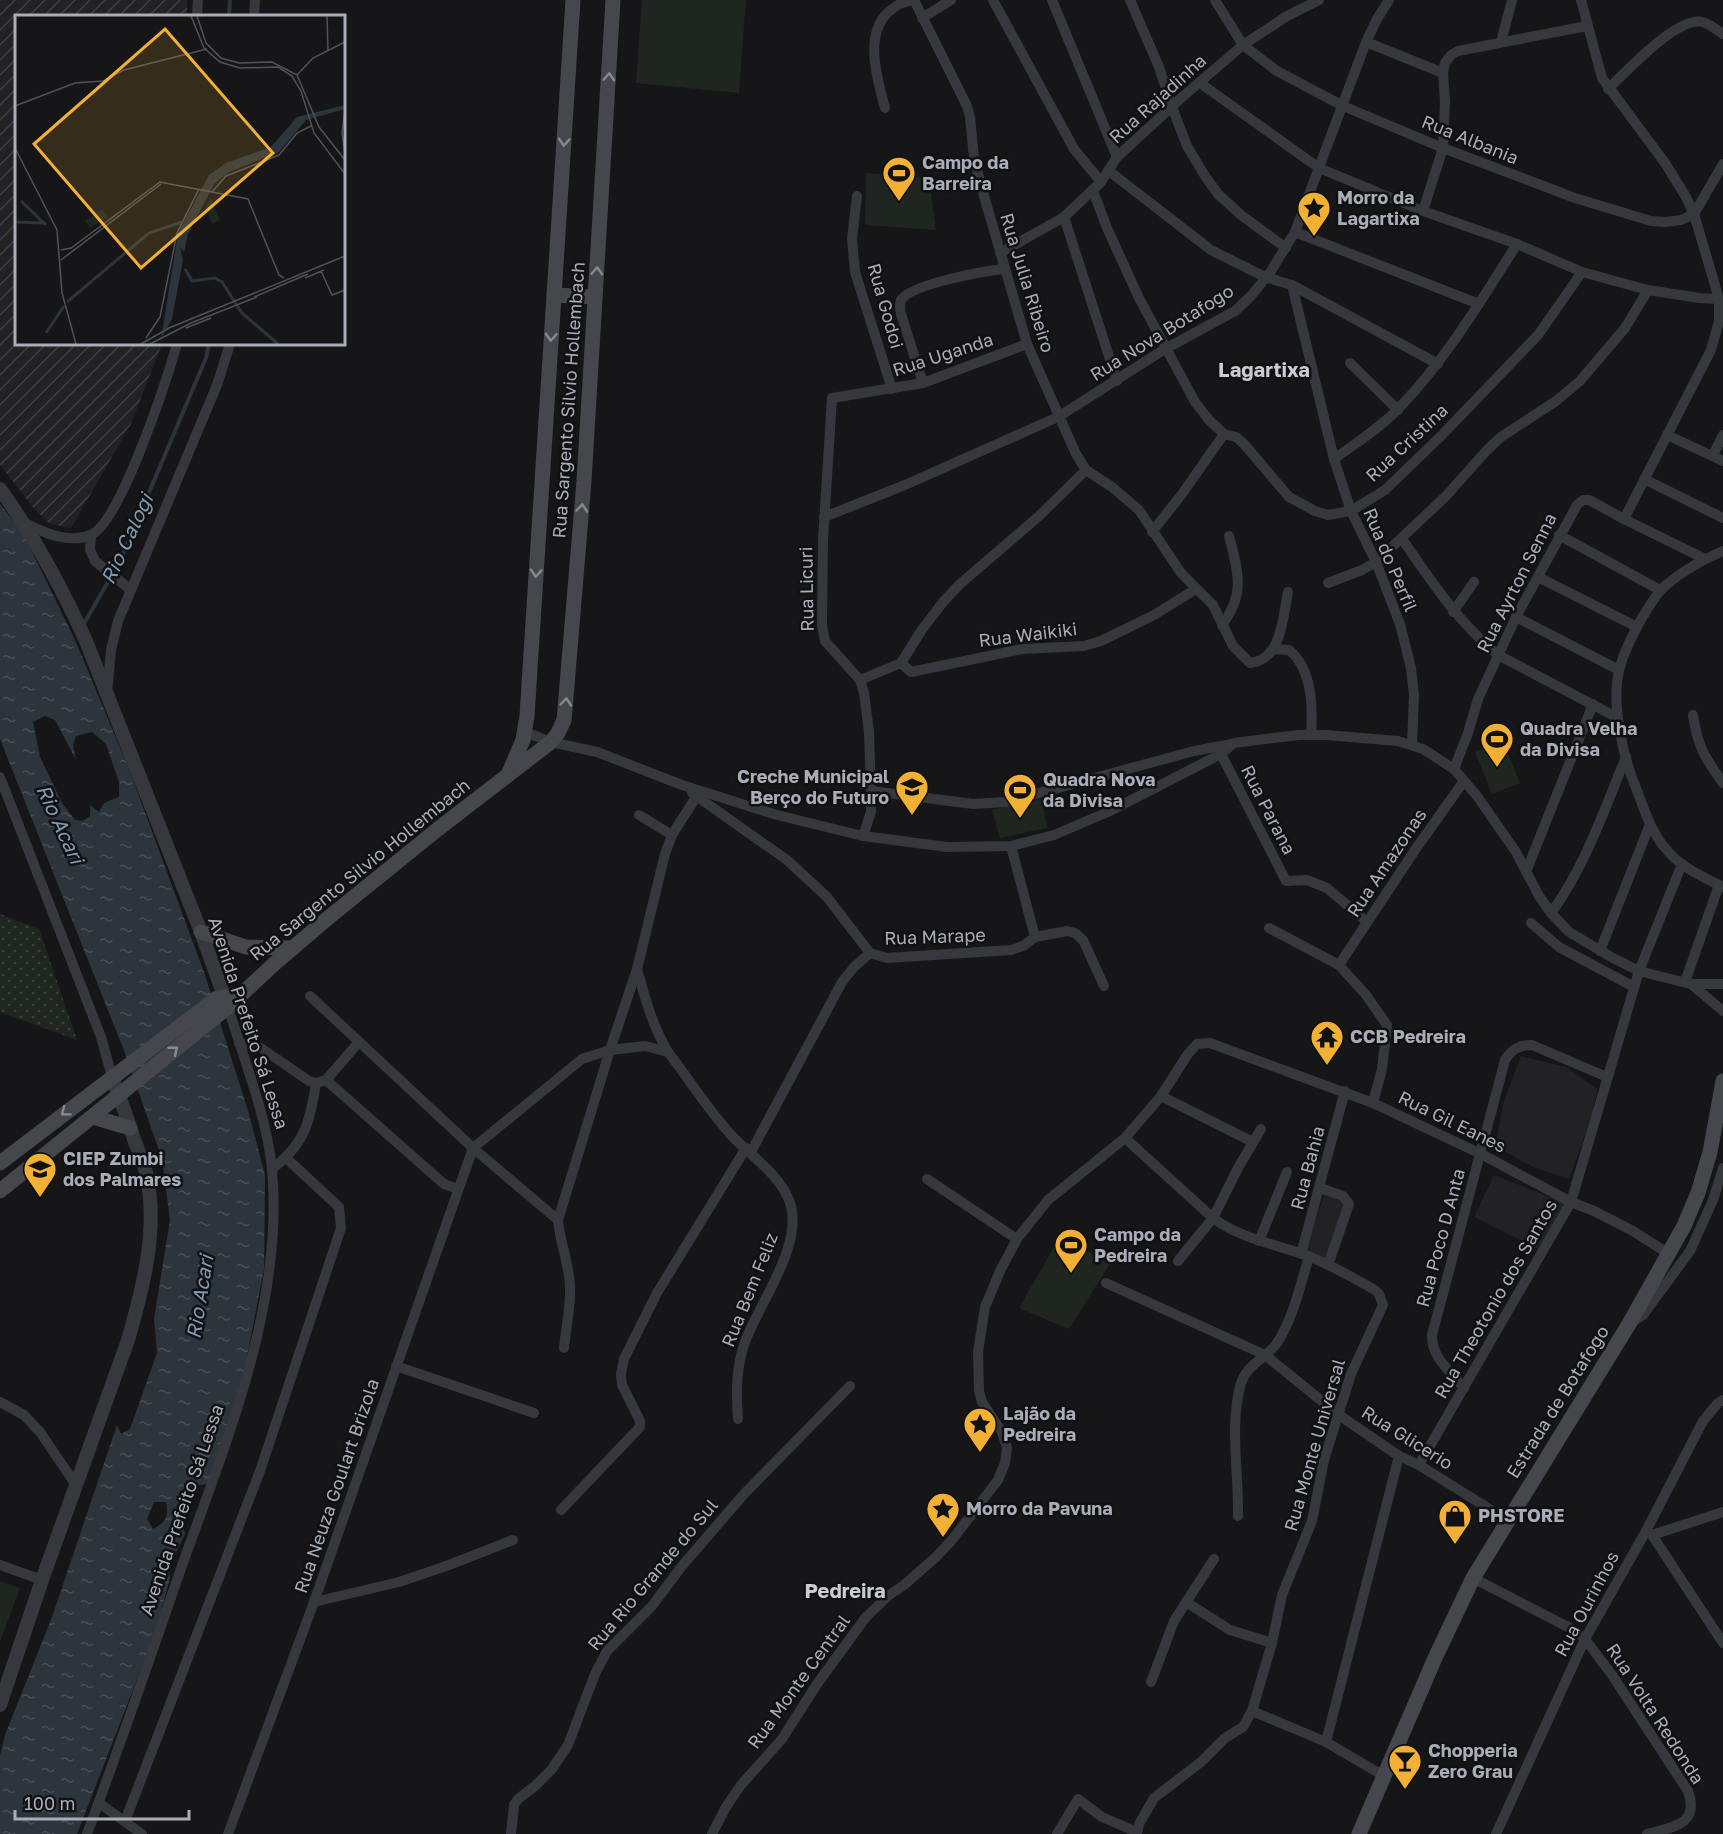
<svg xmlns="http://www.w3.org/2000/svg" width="1723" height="1834" font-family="'Golos Text',sans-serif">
<defs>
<pattern id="industrial-furrows" width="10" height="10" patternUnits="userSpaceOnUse" patternTransform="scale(1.5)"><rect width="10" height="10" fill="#222225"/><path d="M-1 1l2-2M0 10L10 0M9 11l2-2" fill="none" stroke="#3f3f43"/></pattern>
<pattern id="grass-dots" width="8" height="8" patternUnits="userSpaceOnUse" patternTransform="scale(1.5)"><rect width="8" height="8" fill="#1e261f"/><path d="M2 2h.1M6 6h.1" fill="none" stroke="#3c433d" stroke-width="1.8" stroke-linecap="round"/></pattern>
<pattern id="water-ripples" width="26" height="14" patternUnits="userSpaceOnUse" patternTransform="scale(1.5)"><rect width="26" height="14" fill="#2c353c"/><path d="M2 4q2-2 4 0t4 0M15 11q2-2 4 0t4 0" fill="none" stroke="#485056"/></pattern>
</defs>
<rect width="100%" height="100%" fill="#161618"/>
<!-- built -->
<g fill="#222225">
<path d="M1521,1056L1566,1067L1598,1089L1587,1130L1569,1179L1533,1167L1495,1146L1504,1101Z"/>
<path d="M1494,1175L1566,1203L1538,1249L1474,1217Z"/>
<path d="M1325,1193L1347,1202L1329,1260L1304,1253Z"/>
</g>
<!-- industrial -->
<path fill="url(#industrial-furrows)" d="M0,0H187V16H16V344H162L131,424L71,528L50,524L35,510L0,465Z"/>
<!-- grass -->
<path fill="url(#grass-dots)" d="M0,914L39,929L77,1040L0,1012Z"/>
<!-- pitch -->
<g fill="#1e261f">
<path d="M642,0H746L739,93L636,83Z"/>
<path d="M866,173L929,178L936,230L865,225Z"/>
<path d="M1503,741L1520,783L1492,794L1475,752Z"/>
<path d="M1042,799L1047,828L1000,838L992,810Z"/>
<path d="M1061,1235L1110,1264L1069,1329L1019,1308Z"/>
<path d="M0,1581L20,1588L0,1642Z"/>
</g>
<!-- water -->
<path fill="url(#water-ripples)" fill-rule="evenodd" d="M0,504L23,533L75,640L129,769L205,975L249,1114L265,1175L264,1269L240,1393L208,1484L198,1485L181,1515L185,1534L169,1567L170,1578L155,1633L77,1834H0V1755L5,1735L52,1617L117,1425L121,1434L130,1429L157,1353L154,1319L170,1220L162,1159L125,1053L0,739ZM45,716L55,720L76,760L73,745L76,736L92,732L106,744L119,782V797L104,803L99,812L90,805V816L83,821L75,820L62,803L40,757L33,722ZM154,1502H166C169,1517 166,1522 153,1529L147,1519Z"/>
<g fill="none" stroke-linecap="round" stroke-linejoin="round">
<!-- stream -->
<g stroke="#2c353c" stroke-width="4">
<path d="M229,16L230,0"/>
<path d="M82,627L120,561L206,358L209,344"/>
</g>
<!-- minor -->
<g stroke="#37383d" stroke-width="10">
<path d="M914,0L967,106L970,117L974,158L982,189L1027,344L1076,454L1086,470L1112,487L1139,510L1181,573L1213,605L1233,646L1250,663C1282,660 1283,616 1288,592"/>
<path d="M993,0L1074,149L1101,182"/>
<path d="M1052,0L1117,157"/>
<path d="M1130,0L1159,67L1172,107L1187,146L1205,176L1218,194L1241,215L1286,248"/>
<path d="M1215,0L1243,45L1277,71L1343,106L1443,148L1575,198L1651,221L1666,222L1681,220L1694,214L1723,164"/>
<path d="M197,16L198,0"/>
<path d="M254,16L255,0"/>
<path d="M922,18L951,0"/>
<path d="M1366,42L1443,73"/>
<path d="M1501,42L1512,0"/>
<path d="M1200,83L1319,168L1423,211L1517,244L1582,272L1648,290L1699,298L1719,299"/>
<path d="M1608,89C1627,71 1677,16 1703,22C1710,24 1717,30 1723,34"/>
<path d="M885,108C877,78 861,28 895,7C899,3 907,2 912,0"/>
<path d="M1109,171L1211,250L1265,277L1292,285L1438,364"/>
<path d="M1093,191L1107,228L1139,298L1195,402L1209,420L1224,434L1236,437L1244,444L1289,497L1315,511L1328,515L1351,511L1385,490L1441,436L1538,335L1582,272"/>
<path d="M857,196L852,239L855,272L892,389"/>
<path d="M1423,211L1443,148L1445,101L1443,73L1445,63L1451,55L1458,51L1587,26"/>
<path d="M1064,217L1117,381"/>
<path d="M1295,232L1479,304"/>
<path d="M1000,253L1064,217L1101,182L1117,157L1180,99L1243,45L1287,16L1319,0"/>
<path d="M1292,285L1334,459L1351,511L1376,562L1400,624L1411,668L1414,695L1412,745"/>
<path d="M1350,363L1398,410"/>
<path d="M923,383L901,314C900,309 899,305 901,300C911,284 985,271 1004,269"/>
<path d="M1667,435L1723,461"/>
<path d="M1713,455L1723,435"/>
<path d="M1334,459C1356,443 1380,428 1399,408C1446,359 1481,301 1517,244"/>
<path d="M1644,479L1723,518"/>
<path d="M824,517L905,485L1058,417L1165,349L1235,311L1251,296L1271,271L1295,232L1366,42L1377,19L1389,0"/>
<path d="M1624,519L1705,559"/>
<path d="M25,523C44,533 69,544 91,535C121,521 167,379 177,344"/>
<path d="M1152,532L1182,494L1224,434"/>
<path d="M91,535L90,550L95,561L131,590"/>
<path d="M1559,535L1660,590"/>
<path d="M1402,539C1432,582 1457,621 1498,655L1618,718"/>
<path d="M1723,551C1702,560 1678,573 1661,590C1654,597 1649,608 1643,616C1634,632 1623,652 1619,671C1611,705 1623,756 1636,788C1644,809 1651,832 1666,849C1680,867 1703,877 1723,887"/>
<path d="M1538,577L1637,627"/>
<path d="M1328,583L1362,570L1376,562L1446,496L1487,450L1501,437L1556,401L1580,381L1625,328L1648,290"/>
<path d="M1453,612L1474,582"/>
<path d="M1516,617L1619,670"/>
<path d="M1222,625C1246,594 1238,571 1229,536"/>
<path d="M1274,649L1289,650C1312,668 1313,708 1311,735"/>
<path d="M901,663L921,631L943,602L960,584L1039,516L1086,470"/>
<path d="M860,680L901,663L911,672L1022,649L1084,646L1101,641L1154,615L1196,589"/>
<path d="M107,694L111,650L118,621L217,385L230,344"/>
<path d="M1693,715C1698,748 1704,756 1723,783"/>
<path d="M525,732L551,742L597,752L682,785L777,815L863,836L947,847L1011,846L1054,835L1110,811L1221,754L1234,743L1299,735H1326L1398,741L1423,749L1454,769L1477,796L1516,852L1539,896L1551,913L1569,932L1613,958L1639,971L1691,984L1723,1011"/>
<path d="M1221,754L1286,881L1307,880L1327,888L1367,922"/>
<path d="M1454,769L1468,733L1478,699L1516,617L1577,505L1583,500H1589L1624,519L1711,350L1719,321V299L1694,214L1686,197L1665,163L1602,78L1581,0"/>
<path d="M0,777L101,1037L112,1077"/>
<path d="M871,791L973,804L1006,802L1194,751L1232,744"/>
<path d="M692,793L787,860L827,897L870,953L887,958L1011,950L1023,946L1035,937L1067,931L1075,933L1083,940L1104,986"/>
<path d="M639,815L672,835"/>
<path d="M863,836L871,812V791L869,732L864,693L860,680L825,641L822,625L823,540L832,398L923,383L1027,344"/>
<path d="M1011,846L1035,937"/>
<path d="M1526,872L1593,704"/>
<path d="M1551,913C1585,867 1604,810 1626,757"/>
<path d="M1531,923L1559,947L1634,987"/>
<path d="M1269,928L1339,965L1366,995L1387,1025L1382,1069L1373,1103"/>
<path d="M1600,951L1650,824"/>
<path d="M1339,965L1415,850L1464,781"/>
<path d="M1685,982L1719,885"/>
<path d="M1691,984H1723"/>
<path d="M310,996L473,1148L558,1220"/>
<path d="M239,1043L261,1048L309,1081L316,1083L326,1080L359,1042"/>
<path d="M668,1052C689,1079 708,1110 732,1136C751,1156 778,1173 789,1200C806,1243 759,1303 745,1342C736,1367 736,1392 738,1419"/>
<path d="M326,1080L444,1184L458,1189"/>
<path d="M1161,1096L1253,1142"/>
<path d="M1125,1138L1213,1218C1241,1239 1276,1244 1308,1256C1331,1265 1354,1278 1375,1290L1379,1294L1383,1305L1351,1374L1324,1460L1312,1521L1282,1595L1272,1643L1252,1711L1243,1727L1225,1738L1201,1762L1154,1798L1139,1824L1137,1834"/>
<path d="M751,1152L842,982L854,967L870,953"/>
<path d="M272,1169C305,1144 310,1122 316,1083"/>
<path d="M927,1179L1017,1239"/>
<path d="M1320,1188L1343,1196L1349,1204L1328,1265"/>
<path d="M1259,1241L1287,1172"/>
<path d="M1301,1254L1345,1091"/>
<path d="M1178,1261L1213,1218L1238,1168L1261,1129"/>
<path d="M1106,1283L1265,1355L1339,1415L1399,1456L1419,1465L1507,1520"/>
<path d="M1632,1322L1643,1315L1690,1251L1713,1200L1723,1168"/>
<path d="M564,1348C566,1328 571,1306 570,1286C569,1263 560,1243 558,1220L610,1050L637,969L665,854L672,835L696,797"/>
<path d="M396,1366L534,1413"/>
<path d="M1464,1388C1451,1372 1431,1357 1432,1335L1505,1060C1512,1049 1519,1045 1532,1045L1607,1077"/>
<path d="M0,1402L24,1415L40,1432L76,1485"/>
<path d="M1419,1465L1571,1202L1639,971L1682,864"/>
<path d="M561,1510L640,1427V1421L622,1385L621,1374L624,1359L657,1293L746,1148"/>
<path d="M1238,1516C1239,1472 1229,1426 1241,1383C1247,1364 1267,1358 1277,1343C1294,1317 1300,1285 1309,1257"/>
<path d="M1646,1531L1652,1535L1723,1643"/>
<path d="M1652,1535L1723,1512"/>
<path d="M0,1565L42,1580"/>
<path d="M1473,1578L1574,1630L1585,1639L1612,1675L1688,1791C1700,1825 1673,1827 1647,1834"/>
<path d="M314,1602L399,1582L449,1565L513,1540"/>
<path d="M1186,1602L1230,1630L1272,1643"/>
<path d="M1151,1682L1174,1621L1214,1559"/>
<path d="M1252,1711L1326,1742L1384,1776"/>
<path d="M1326,1742L1399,1456"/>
<path d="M99,1803L142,1834"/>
<path d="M125,1821L260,1471L341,1228L339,1207L286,1158"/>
<path d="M87,1834C121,1743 152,1652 184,1560C228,1438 284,1301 272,1169C267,1117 243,1057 228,1007"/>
<path d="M228,1834L314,1602L473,1148L582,1059L610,1050L645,1046L668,1052C652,1025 645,998 637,969"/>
<path d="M511,1834L514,1805L518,1799L535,1786L552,1769L568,1745L595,1674L607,1651L652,1606L682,1566L744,1494L850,1386"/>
<path d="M712,1834L726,1807L741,1785L782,1739L817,1684L866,1617L888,1596L904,1585L936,1557L952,1540L998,1480L1005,1463L1007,1448L1002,1432L982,1402L979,1391L978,1352L985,1307L1001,1269L1017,1239L1048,1200L1125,1138L1161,1096L1188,1054L1197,1044L1210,1043L1373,1103L1481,1154L1571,1202L1594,1211L1633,1231L1669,1254"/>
<path d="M1057,1834L1078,1799L1102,1817L1137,1832"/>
<path d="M1496,1834L1585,1639L1646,1531L1703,1421L1718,1403L1723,1400"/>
</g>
<!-- tertiary -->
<g stroke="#37383d" stroke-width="14">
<path d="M0,489C34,536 62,588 86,641L201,932L228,1007"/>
<path d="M0,1705L42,1580L128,1340C143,1288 158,1231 147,1177C145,1165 139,1153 135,1142C128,1120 120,1098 112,1077"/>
</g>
<!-- secondary -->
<g stroke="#45474d" stroke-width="15">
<path d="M554,295L595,297"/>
<path d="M508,775L523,740L527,716L573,0"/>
<path d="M201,932L246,947L293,948"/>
<path d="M93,1117L130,1128"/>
<path d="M0,1163L217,998L239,996"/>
<path d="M0,1191L228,1007L274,964L328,918L438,829L551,742L558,733L564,720L565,709L584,481L613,0"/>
<path d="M1359,1834L1435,1658L1473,1578L1629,1324L1684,1226L1698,1193L1710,1152L1723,1081"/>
</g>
</g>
<!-- one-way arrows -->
<defs><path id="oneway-chevron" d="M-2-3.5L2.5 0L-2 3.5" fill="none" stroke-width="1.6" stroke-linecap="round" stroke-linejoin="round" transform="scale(1.5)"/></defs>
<g stroke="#858993">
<use href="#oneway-chevron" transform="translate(609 77) rotate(-87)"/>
<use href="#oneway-chevron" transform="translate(564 142) rotate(94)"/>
<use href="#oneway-chevron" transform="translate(597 271) rotate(-87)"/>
<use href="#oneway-chevron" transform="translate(551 337) rotate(93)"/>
<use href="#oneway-chevron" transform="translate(582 508) rotate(-85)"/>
<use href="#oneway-chevron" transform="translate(536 573) rotate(94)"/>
<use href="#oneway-chevron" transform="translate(566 702) rotate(-85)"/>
<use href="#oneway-chevron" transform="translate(174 1050) rotate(-39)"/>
<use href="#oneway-chevron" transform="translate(65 1112) rotate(143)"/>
</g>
<!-- icons -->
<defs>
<symbol id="stadium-pin" viewBox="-11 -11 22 30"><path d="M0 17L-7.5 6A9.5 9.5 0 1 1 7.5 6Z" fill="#f2b134" stroke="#111113"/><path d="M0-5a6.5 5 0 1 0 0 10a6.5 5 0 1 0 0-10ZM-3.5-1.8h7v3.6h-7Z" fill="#111"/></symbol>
<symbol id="sight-pin" viewBox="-11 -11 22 30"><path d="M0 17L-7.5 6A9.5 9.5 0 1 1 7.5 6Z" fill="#f2b134" stroke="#111113"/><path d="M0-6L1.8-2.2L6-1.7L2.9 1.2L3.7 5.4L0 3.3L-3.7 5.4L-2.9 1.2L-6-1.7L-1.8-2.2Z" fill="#111"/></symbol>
<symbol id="school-pin" viewBox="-11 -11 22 30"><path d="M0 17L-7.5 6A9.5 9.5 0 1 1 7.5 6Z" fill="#f2b134" stroke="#111113"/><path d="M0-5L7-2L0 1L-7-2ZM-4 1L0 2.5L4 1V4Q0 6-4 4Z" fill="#111"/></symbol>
<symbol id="temple-pin" viewBox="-11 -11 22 30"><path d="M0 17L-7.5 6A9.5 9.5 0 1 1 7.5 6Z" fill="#f2b134" stroke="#111113"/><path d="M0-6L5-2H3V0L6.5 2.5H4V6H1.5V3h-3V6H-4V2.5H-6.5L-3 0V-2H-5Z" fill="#111"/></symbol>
<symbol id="shop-pin" viewBox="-11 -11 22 30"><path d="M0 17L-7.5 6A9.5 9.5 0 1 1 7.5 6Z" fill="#f2b134" stroke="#111113"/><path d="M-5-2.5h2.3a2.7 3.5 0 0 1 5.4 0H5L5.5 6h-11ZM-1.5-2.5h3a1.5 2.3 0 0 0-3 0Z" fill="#111"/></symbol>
<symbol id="bar-pin" viewBox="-11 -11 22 30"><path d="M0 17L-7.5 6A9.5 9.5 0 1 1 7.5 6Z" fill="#f2b134" stroke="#111113"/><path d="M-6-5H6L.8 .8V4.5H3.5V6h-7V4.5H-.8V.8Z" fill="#111"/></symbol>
</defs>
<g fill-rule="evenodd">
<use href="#stadium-pin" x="880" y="154" width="38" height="52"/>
<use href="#sight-pin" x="1295" y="189" width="38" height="52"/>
<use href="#stadium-pin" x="1478" y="720" width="38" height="52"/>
<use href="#school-pin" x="893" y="768" width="38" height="52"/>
<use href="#stadium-pin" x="1001" y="771" width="38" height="52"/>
<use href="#temple-pin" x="1308" y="1018" width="38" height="52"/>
<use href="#school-pin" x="21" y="1150" width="38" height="52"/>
<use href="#stadium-pin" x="1052" y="1226" width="38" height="52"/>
<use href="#sight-pin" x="961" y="1405" width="38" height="52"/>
<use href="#sight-pin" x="924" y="1490" width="38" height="52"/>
<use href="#shop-pin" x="1436" y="1497" width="38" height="52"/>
<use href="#bar-pin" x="1386" y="1742" width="38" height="52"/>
</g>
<g text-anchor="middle" stroke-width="5" stroke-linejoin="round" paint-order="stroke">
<!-- street labels -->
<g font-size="18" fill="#a8adb8" stroke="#111113">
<text transform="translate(1158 99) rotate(-42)" y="6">Rua Rajadinha</text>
<text transform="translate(1470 140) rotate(22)" y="6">Rua Albania</text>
<text transform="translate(1027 283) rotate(73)" y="6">Rua Julia Ribeiro</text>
<text transform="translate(885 306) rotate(74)" y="6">Rua Godoi</text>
<text transform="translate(1162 333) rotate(-32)" y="6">Rua Nova Botafogo</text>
<text transform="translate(943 355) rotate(-18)" y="6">Rua Uganda</text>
<text transform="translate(569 400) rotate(-86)" y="6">Rua Sargento Silvio Hollembach</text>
<text transform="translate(1407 443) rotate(-43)" y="6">Rua Cristina</text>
<text transform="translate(1390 560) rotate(67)" y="6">Rua do Perfil</text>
<text transform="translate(1517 583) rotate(-63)" y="6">Rua Ayrton Senna</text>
<text transform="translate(807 589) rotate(-91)" y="6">Rua Licuri</text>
<text transform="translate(1028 635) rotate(-7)" y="6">Rua Waikiki</text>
<text transform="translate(1268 810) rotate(63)" y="6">Rua Parana</text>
<text transform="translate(1387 863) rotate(-56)" y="6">Rua Amazonas</text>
<text transform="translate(360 870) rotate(-39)" y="6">Rua Sargento Silvio Hollembach</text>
<text transform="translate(935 937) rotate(-2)" y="6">Rua Marape</text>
<text transform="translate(248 1023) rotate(72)" y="6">Avenida Prefeito Sá Lessa</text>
<text transform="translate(1452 1122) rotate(26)" y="6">Rua Gil Eanes</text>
<text transform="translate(1308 1168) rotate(-75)" y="6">Rua Bahia</text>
<text transform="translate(1441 1238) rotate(-75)" y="6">Rua Poco D Anta</text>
<text transform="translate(750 1290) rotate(-68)" y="6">Rua Bem Feliz</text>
<text transform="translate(1496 1299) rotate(-60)" y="6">Rua Theotonio dos Santos</text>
<text transform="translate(1558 1402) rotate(-58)" y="6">Estrada de Botafogo</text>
<text transform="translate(1407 1438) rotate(32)" y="6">Rua Glicerio</text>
<text transform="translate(1315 1445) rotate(-74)" y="6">Rua Monte Universal</text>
<text transform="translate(337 1486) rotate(-71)" y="6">Rua Neuza Goulart Brizola</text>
<text transform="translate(182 1510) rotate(-71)" y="6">Avenida Prefeito Sá Lessa</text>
<text transform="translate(653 1575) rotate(-50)" y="6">Rua Rio Grande do Sul</text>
<text transform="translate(1587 1604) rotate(-62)" y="6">Rua Ourinhos</text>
<text transform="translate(799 1682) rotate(-54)" y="6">Rua Monte Central</text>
<text transform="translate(1655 1714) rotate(57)" y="6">Rua Volta Redonda</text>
</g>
<!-- poi labels -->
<g font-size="18" font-weight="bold" fill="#a8adb8" stroke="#111113" text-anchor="start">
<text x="922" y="169">Campo da<tspan x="922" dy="21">Barreira</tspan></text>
<text x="1337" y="204">Morro da<tspan x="1337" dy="21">Lagartixa</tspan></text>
<text x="1520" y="735">Quadra Velha<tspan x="1520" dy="21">da Divisa</tspan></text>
<text x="889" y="783" text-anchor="end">Creche Municipal<tspan x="889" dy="21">Berço do Futuro</tspan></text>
<text x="1043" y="786">Quadra Nova<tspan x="1043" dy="21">da Divisa</tspan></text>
<text x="1350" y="1043">CCB Pedreira</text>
<text x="63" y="1165">CIEP Zumbi<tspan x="63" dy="21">dos Palmares</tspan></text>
<text x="1094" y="1241">Campo da<tspan x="1094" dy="21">Pedreira</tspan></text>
<text x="1003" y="1420">Lajão da<tspan x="1003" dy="21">Pedreira</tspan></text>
<text x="966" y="1515">Morro da Pavuna</text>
<text x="1478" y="1522">PHSTORE</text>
<text x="1428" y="1757">Chopperia<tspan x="1428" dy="21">Zero Grau</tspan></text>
</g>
<!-- neighbourhood labels -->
<g font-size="20" font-weight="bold" fill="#c9ccd4" stroke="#111113">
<text x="1264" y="377">Lagartixa</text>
<text x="845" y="1598">Pedreira</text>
</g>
<!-- water labels -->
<g font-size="20" font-style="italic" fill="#7f9bb3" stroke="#111113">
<text transform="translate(127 539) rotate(-65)" y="7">Rio Calogi</text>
<text transform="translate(60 824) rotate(65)" y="7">Rio Acari</text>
<text transform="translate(200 1297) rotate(-81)" y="7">Rio Acari</text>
</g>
</g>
<!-- overview -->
<g transform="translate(15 15)">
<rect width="330" height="330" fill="#161618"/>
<path d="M196,182L205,205L197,209L191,192Z" fill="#1e261f"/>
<path d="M87,194L93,202L75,213L70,206Z" fill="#1e261f"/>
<path d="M330,90V94L291,105L264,137L214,157L199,169L173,219L169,237L165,232L168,245L157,304L146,324L163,218L194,160L211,148L256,132L282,102Z" fill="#2c353c"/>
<path fill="none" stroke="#2c353c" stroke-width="3" d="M6,186L31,210M0,207L28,208M170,254L177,266L200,263L207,267L227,298L263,329M52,287L134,218L167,207M31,318L49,291"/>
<path fill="none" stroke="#505258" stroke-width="1.5" d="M176,1L189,33L205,47L225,53L263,52L277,61L286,76L299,118L330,159M182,1L191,28L206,43L224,48L257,47L282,60L304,112L330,145M312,1L313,36M282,60L298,43L330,27M0,91L60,68L88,66L109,55L192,34M330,94L327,118L330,138M0,133L42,215L47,278L61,329M197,177L211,161L264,140L282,118L296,111M46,235L56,233L145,167L233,184L264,260L269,263M46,245L146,169M306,256L317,280L330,275M290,263L309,255M239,282L293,259M171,313L196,303M131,323L145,302L162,218L184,174M126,329L154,313L330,241M135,329L176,308L242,282"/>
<path fill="#f2b134" fill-opacity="0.15" stroke="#f2b134" stroke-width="3" d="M150,14L258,138L126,253L19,129Z"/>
<rect width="330" height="330" fill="none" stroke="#a8adb8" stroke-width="3"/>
</g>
<!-- scale -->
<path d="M15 1810v9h174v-9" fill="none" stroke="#a8adb8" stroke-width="3"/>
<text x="24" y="1810" font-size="18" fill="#a8adb8" stroke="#111113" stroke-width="4.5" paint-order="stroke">100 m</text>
</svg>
